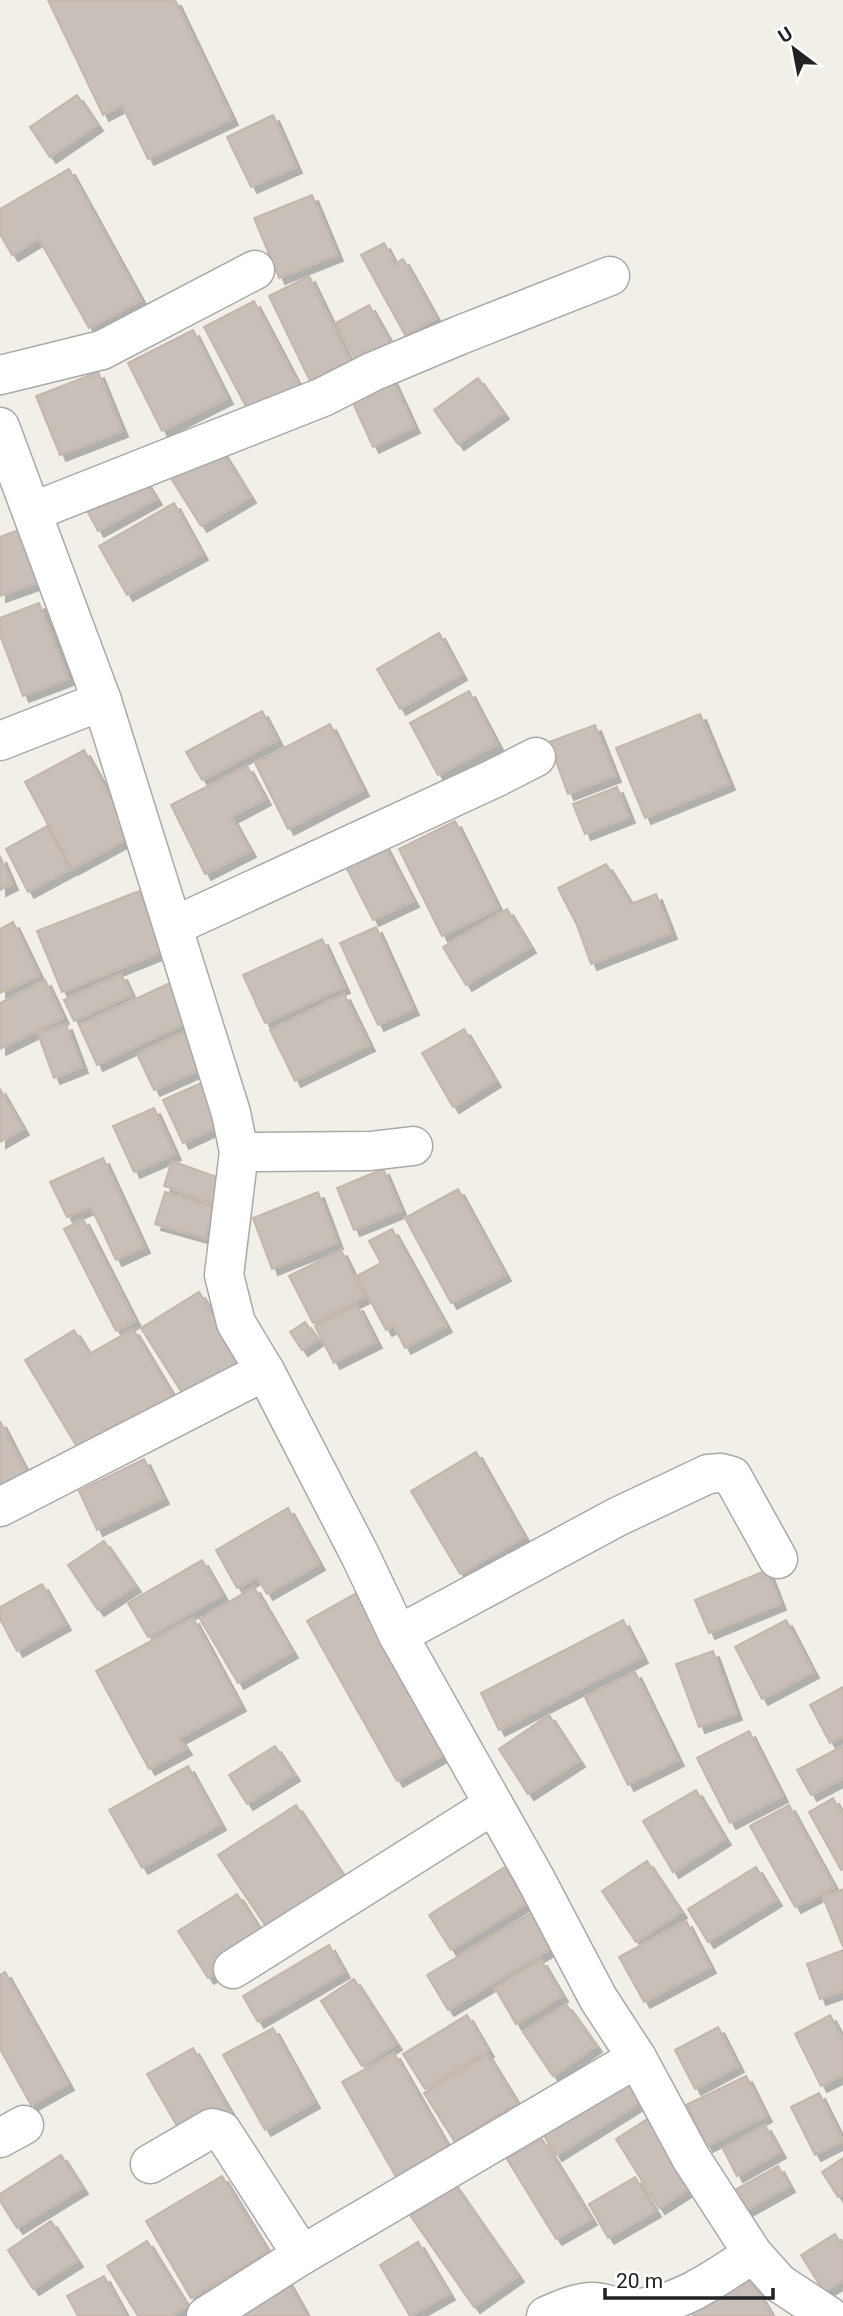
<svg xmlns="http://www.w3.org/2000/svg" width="843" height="2316" font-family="Roboto,sans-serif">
<defs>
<filter id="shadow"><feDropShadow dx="6" dy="6" stdDeviation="0" flood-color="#0004"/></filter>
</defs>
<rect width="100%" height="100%" fill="#f2efe9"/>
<!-- building -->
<g fill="#c7bfb8" stroke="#c4b6ab" stroke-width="2" filter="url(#shadow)">
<path d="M48,0H175L232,119L148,159L122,105L103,115Z"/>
<path d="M77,95L97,125L50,157L30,127Z"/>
<path d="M273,115L296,167L251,187L227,137Z"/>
<path d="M69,169L141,300L89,328L39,239L12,255L0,234V209Z"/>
<path d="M312,195L337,255L279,278L254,218Z"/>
<path d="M384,243L395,264L403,259L436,318L405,335L361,255Z"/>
<path d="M309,276L350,361L310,381L269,296Z"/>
<path d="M254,301L301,390L251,416L204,327Z"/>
<path d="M369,305L395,351L361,370L336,323Z"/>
<path d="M193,330L227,398L162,431L128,363Z"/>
<path d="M98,372L122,431L60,455L36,396Z"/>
<path d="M389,373L414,427L373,447L348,392Z"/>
<path d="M478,378L503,413L458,444L434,410Z"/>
<path d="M218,445L250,497L201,526L169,475Z"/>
<path d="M142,476L156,499L98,531L85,507Z"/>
<path d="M174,503L202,554L127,595L99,546Z"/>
<path d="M26,527L45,580L0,596V537Z"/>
<path d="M39,603L68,679L23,696L0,635V618Z"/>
<path d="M439,633L461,674L400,709L377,669Z"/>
<path d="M469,691L497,744L438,775L410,723Z"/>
<path d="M262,711L277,740L202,780L186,752Z"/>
<path d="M700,714L729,784L645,818L616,748Z"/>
<path d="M330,724L363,790L288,829L255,763Z"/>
<path d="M595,725L615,776L568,794L549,742Z"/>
<path d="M84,750L132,836L72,869L25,782Z"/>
<path d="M247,766L265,799L231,817L250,851L205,874L171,805Z"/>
<path d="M617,787L629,817L585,834L573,804Z"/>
<path d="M455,821L498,908L442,936L399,849Z"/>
<path d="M47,826L70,869L28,892L6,849Z"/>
<path d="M383,843L413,901L373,920L344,863Z"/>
<path d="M0,856L12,884L0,890Z"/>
<path d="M606,864L631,904L656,894L671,933L591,964L577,925L558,888Z"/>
<path d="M139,891L164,951L62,992L37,931Z"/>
<path d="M507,909L530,947L466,985L443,947Z"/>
<path d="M13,922L39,976L0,993V929Z"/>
<path d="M376,927L413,1009L378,1025L340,943Z"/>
<path d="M322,939L344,987L265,1023L243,975Z"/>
<path d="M121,974L131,995L74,1021L64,1000Z"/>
<path d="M45,980L63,1018L0,1049V1003Z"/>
<path d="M172,982L190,1021L97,1065L79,1025Z"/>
<path d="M344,994L369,1045L295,1081L270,1030Z"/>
<path d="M66,1024L82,1067L54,1078L38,1034Z"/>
<path d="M464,1029L495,1081L453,1107L422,1053Z"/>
<path d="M184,1032L201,1069L154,1090L137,1054Z"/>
<path d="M208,1080L228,1122L183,1143L163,1100Z"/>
<path d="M0,1089L23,1129L0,1142Z"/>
<path d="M154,1108L175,1154L134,1172L113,1126Z"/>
<path d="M103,1158L144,1247L116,1260L91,1207L67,1217L50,1182Z"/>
<path d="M172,1161L225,1180L217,1205L164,1186Z"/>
<path d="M383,1169L401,1211L354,1230L337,1188Z"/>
<path d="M458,1189L505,1275L451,1303L405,1218Z"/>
<path d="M165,1192L214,1207L205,1238L155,1224Z"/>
<path d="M318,1192L337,1243L272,1269L253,1218Z"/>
<path d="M83,1219L135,1321L116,1331L64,1229Z"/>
<path d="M392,1229L446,1326L405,1348L394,1326L386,1330L357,1276L381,1263L369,1241Z"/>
<path d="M341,1250L364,1297L313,1323L289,1276Z"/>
<path d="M199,1292L245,1366L188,1402L141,1328Z"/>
<path d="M357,1305L376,1342L334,1363L315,1326Z"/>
<path d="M305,1322L318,1339L302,1350L290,1332Z"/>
<path d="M133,1329L179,1406L86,1462L25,1360L74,1330L89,1354Z"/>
<path d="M0,1421L32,1483L0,1499Z"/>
<path d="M476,1452L524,1537L460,1574L411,1491Z"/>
<path d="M144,1459L163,1498L97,1530L79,1491Z"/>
<path d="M288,1508L319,1564L267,1594L257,1577L237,1588L216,1550Z"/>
<path d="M104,1541L135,1586L98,1610L68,1565Z"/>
<path d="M202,1560L222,1595L148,1637L128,1603Z"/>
<path d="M767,1570L780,1604L709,1633L695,1600Z"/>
<path d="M42,1584L65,1624L17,1651L0,1619V1607Z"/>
<path d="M254,1587L292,1652L238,1683L200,1619Z"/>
<path d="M358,1592L448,1752L397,1781L307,1621Z"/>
<path d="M193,1618L240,1705L179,1738L186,1749L149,1769L96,1671Z"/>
<path d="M623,1620L642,1657L499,1730L481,1693Z"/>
<path d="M786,1620L813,1672L762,1699L735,1647Z"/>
<path d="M713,1651L736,1714L699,1727L676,1664Z"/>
<path d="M635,1672L678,1760L628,1785L585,1697Z"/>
<path d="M843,1687V1736L830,1743L810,1705Z"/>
<path d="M549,1715L579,1761L528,1794L499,1749Z"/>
<path d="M749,1731L782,1796L730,1823L697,1758Z"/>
<path d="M275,1746L294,1775L247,1804L229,1775Z"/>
<path d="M843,1746V1778L811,1795L797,1770Z"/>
<path d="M188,1766L220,1824L142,1868L109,1810Z"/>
<path d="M696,1790L725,1839L673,1872L643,1821Z"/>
<path d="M833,1798L843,1815V1869L841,1870L809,1812Z"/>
<path d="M296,1805L351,1888L275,1940L218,1855Z"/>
<path d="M789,1805L834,1887L795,1907L750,1826Z"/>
<path d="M647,1861L681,1912L636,1942L602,1891Z"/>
<path d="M505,1867L527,1903L451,1950L429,1915Z"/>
<path d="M756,1867L776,1900L708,1942L688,1909Z"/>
<path d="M843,1889V1947L823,1897Z"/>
<path d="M237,1894L267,1941L208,1978L178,1931Z"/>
<path d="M531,1913L552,1948L448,2010L427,1975Z"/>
<path d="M686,1921L710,1967L644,2002L619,1957Z"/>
<path d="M329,1945L344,1972L258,2022L243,1996Z"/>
<path d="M843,1950V1991L820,1999L807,1964Z"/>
<path d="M541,1960L562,1996L516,2024L495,1988Z"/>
<path d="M5,1972L68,2084L31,2105L0,2049V1975Z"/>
<path d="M354,1979L396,2044L362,2066L321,2001Z"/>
<path d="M566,2004L596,2046L553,2076L523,2032Z"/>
<path d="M467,2015L488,2051L425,2089L403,2054Z"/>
<path d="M830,2015L843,2040V2075L821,2086L795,2034Z"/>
<path d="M718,2027L738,2066L695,2089L675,2050Z"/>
<path d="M273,2028L314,2102L265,2130L223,2055Z"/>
<path d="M193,2048L230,2112L184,2138L147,2074Z"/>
<path d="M394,2053L448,2147L396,2177L342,2082Z"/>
<path d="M487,2054L517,2103L455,2142L424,2093Z"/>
<path d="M623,2072L641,2102L556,2155L538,2126Z"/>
<path d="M746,2076L766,2116L707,2146L686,2105Z"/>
<path d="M819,2093L843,2141L815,2155L791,2107Z"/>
<path d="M657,2113L700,2182L659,2208L616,2139Z"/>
<path d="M765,2125L780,2152L737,2176L723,2149Z"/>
<path d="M542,2139L591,2219L556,2239L507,2159Z"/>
<path d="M61,2155L82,2188L17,2228L0,2201V2194Z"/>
<path d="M843,2158V2194L838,2197L822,2172Z"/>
<path d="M778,2166L789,2186L736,2216L724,2196Z"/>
<path d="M222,2176L268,2252L191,2298L146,2221Z"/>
<path d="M449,2177L518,2276L474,2307L405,2208Z"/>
<path d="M635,2177L655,2211L608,2238L589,2204Z"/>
<path d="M51,2221L77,2261L33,2289L8,2250Z"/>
<path d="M835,2234L843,2247V2280L824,2292L801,2255Z"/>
<path d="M147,2241L187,2306L171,2316H138L107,2266Z"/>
<path d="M418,2242L449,2294L410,2316L380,2265Z"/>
<path d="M744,2269L772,2316H693L686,2304Z"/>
<path d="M104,2276L126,2316H78L67,2296Z"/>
<path d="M285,2277L307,2316H244L238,2305Z"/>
</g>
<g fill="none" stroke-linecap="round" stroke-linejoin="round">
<defs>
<g id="minor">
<path d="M0,375L102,350L255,270"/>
<path d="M0,427L102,701L231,1113L239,1152L224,1275L236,1323L265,1371L360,1555L398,1635L535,1878L598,1998L637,2058L691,2158L753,2254L779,2283L829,2316"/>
<path d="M32,512L323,397L372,372L460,335L610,276"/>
<path d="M0,741L102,701"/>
<path d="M174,926L493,779L536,757"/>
<path d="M239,1152L370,1151L413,1146"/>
<path d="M0,1507L265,1371"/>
<path d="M398,1635L617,1517L708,1474L721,1473L732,1476L778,1559"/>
<path d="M233,1969L493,1805"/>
<path d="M0,2138L24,2125"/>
<path d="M150,2164L212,2128L222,2131L302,2255"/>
<path d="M206,2316L302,2255L637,2058"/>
<path d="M546,2316C560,2310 577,2302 593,2302C614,2304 622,2311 646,2307C686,2301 720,2275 753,2254"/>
</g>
</defs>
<!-- minor casing -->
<use href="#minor" stroke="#a9a9a9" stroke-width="41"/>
<!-- minor -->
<use href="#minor" stroke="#fff" stroke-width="38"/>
</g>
<!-- north arrow -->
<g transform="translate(794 49) rotate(328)" stroke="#ffffff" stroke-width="5" paint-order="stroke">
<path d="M0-5L12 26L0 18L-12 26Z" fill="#222222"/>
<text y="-10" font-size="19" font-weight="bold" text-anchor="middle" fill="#222222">U</text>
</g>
<!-- scale -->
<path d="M605 2288v10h168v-10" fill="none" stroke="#222222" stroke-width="3.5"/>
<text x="616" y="2288" font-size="21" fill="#222222" stroke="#ffffff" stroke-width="5" paint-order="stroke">20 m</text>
</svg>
